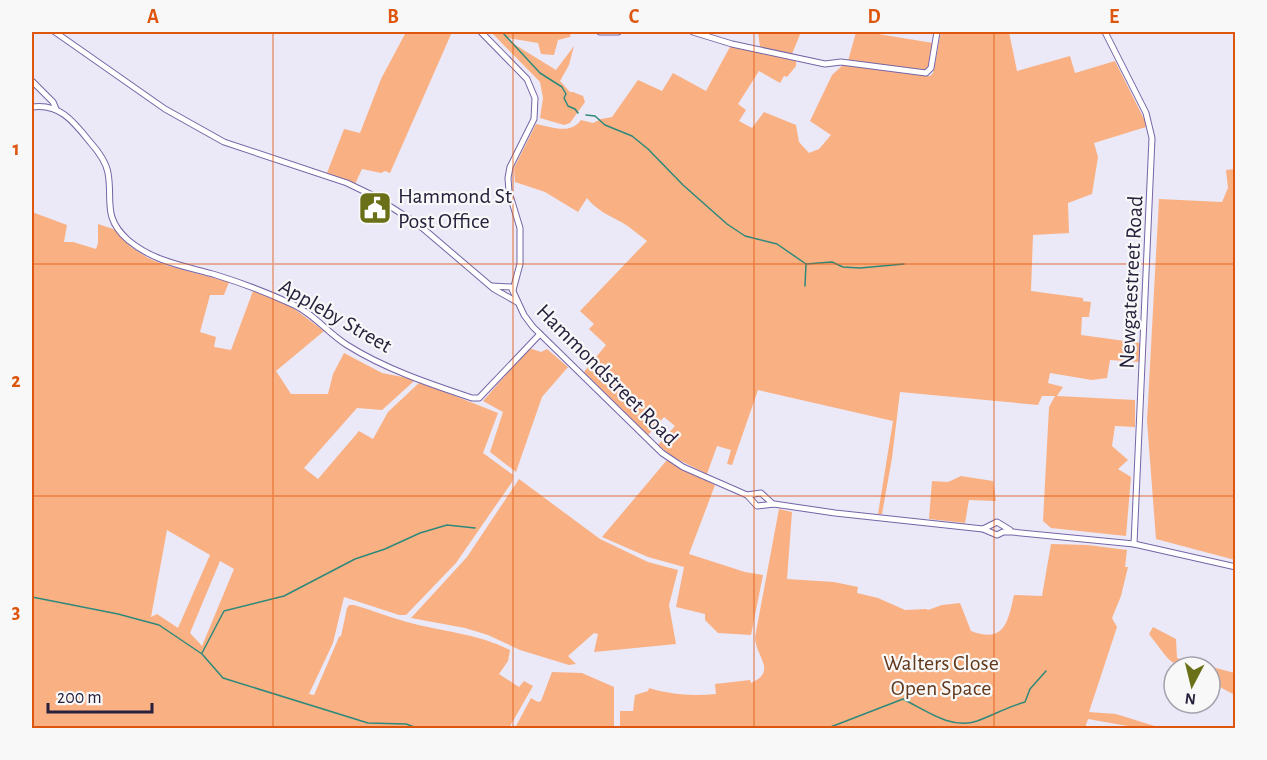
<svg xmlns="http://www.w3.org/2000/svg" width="1267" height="760" font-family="'Alegreya Sans',sans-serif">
<rect width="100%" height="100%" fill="#ebe8f7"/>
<!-- green -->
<g fill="#f9b183" fill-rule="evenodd">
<path d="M406,32H452L390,173L385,171L381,173L362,169L355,184L327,173L344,129L360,133L381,79Z"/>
<path d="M491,32H571L570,37L558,40L554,55L541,54L538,43L508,38L509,41L556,70L574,46L569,65L560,81L570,92H573L583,96L585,102L570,123L564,125L540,118L543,98L540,82Z"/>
<path d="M758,32H801L792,54L760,47Z"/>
<path d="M856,32H866L933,43L929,68L926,71L848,61Z"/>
<path d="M941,32H1009L1017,71L1070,56L1075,73L1115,61L1145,121L1146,127L1094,143L1098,157L1092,194L1068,203L1069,233L1033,235L1031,291L1083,298V301L1091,302L1089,317H1082L1081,335L1140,343L1139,362L1110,360L1107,378L1092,380L1050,373L1048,383L1063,387L1057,396L1135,400V427L1115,426L1112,446L1128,460L1118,469L1131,477L1126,536L1051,528L1043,521L1049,407L1055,396H1042L1038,405L900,392L892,458L882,514H878L893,421L758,390L732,465L727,464L731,450L717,446L707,474L673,457L658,445L675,426L664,417L648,435L584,372L606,345L589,329L594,324L580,311L647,241C639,235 631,228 623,223C610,216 596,210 587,198L578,212L545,192L515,182L514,168L536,124C552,127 570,135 581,120L593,123L601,119L612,117L638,80L662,91L673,73L706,91L731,45L796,60V66L787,77L784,76L780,83L759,71L738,104L746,110L739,121L752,128L764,112L796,125L799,142L809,153L819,149L831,135L810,121L832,75L843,65L930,76L933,73Z"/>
<path d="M1235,169H1236L1235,560L1156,539L1147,421L1159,199L1222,202L1228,188L1226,170Z"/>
<path d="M32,212L67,225L64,242H73L96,249L98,243V224L116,230L131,247L148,258L165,265L229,282L224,295H210L200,332L216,337L214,347L231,350L253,291L289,305L324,331L276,371L291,394H328L333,374L344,353L382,373L413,379V382L382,410L357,408L304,468L318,479L359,431L373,439L388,412L420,382L498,413L483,453L513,475L512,482L456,563L406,615H399L344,597L333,643L309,694L314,695L339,637L341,636L347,608L349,605H354C371,610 389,617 407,622C443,632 476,633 510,650L508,661L499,674L519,687L524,681L533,686L509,728H32ZM167,530L210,555L178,628L157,614L151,617ZM220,561L234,569L202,646L190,633Z"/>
<path d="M529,348L541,352L547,349L568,367L542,397L516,472L490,452L503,412L483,401Z"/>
<path d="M667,460L715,485L689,554L745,572L763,575L751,635L718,633L705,620V614L676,607L684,567L648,557L602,537Z"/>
<path d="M961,476L993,481L996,501L969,500L965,523L929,519L932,481L948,482Z"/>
<path d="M519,479L600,539L648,562L678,570L669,605L676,644L594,652L598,634L594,633L568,656L576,664L569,665L520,650L488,635L465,628L411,618L467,557Z"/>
<path d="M779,509L792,512L787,579L834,582L858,587L857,593L878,598L905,610L926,609L928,610L942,605L960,603L971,631C1005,644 1008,621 1014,595L1042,596L1051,544L1088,545L1127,550L1125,567H1128L1121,596L1112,618L1117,627L1089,712L1116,714L1161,728C1137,729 1112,723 1088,719L1085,728H620V711H633L635,695L648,691L649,688C672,695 692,696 716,694L715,684L750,680L751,683C778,671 755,656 755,637Z"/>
<path d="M1153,627L1176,639L1177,658L1235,673V695L1210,682V667C1168,667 1174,666 1149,634Z"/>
<path d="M552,672L582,673L614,687V728H515L531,698L538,702L541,701Z"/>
</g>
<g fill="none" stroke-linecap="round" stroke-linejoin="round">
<!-- stream -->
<g stroke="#2e897b" stroke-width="1.5">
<path d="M502,32L540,73L562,87L566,94L564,98L568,106L575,109L578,113"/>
<path d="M586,115L595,116L605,125L632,136L648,149L683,185L727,224L745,236L777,244L806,264"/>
<path d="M805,286L806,264L832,262L843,267L860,268L904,264"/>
<path d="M32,597L118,614L159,625L202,654L223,678L368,723L406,724L417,728"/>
<path d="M202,653L224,611L284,596L355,559L385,549L420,533L447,525L475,528"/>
<path d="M828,728L903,699C925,710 951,730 977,721C993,715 1008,707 1025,702L1030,689L1046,671"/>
</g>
<defs>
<g id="tertiary">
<path d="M55,32L165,109L224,142L347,183L374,196L419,225L494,289L517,302"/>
<path d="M481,32L527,79L535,98L534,119L510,167L508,178L509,192L520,228V264L513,290"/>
<path d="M600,32H618"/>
<path d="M693,32L732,44L825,64L841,62L926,73L931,68L937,32"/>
<path d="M1105,32L1146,113L1152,138L1134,544"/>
<path d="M32,81L53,102L56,109"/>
<path d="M32,107C60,103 74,122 90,142C98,151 106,161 108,173C113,200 102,217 128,240C154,262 185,266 216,275C242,283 268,293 292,304C313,313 328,333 347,345C385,369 430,384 472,398H479L540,334"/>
<path d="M492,286L511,287L524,315L533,327L662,453L683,467L747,495L757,506L774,504L835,513L983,529L997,535L1003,532H1012L1134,544L1236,567"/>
<path d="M747,495L761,493L773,504"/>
<path d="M983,529L997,522L1010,530"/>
</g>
</defs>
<!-- tertiary casing -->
<use href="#tertiary" stroke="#7565a7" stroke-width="7"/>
<!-- tertiary -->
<use href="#tertiary" stroke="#fff" stroke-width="5"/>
</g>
<!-- grid -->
<path fill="none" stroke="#de560e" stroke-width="1.5" stroke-opacity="0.55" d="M273,32V728M513,32V728M754,32V728M994,32V728M32,264H1236M32,496H1236"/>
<!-- icons -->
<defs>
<symbol id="civic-square" viewBox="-11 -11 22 22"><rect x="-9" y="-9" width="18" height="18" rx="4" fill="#6a7017" stroke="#f8f8f8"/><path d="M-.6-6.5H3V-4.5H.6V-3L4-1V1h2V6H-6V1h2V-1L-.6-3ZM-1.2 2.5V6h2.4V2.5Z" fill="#fff"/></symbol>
</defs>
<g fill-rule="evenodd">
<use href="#civic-square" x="356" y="189" width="38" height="38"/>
</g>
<g text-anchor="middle" stroke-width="4.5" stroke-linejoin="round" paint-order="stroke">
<!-- poi labels -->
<g font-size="22" fill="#28213d" stroke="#f8f8f8" text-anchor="start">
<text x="398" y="203">Hammond St<tspan x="398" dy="25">Post Office</tspan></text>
</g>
<!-- street labels -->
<g font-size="22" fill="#28213d" stroke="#f8f8f8">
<text transform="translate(1130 282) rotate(-87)" y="8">Newgatestreet Road</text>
<text transform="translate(336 315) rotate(30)" y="8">Appleby Street</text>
<text transform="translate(608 374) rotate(45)" y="8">Hammondstreet Road</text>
</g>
<!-- park labels -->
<g font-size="22" fill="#62391c" stroke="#f8f8f8">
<text x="941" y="670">Walters Close<tspan x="941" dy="25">Open Space</tspan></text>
</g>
</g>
<!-- border -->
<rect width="1267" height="760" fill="none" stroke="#f8f8f8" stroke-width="66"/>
<!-- north arrow -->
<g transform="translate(1192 685) rotate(187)"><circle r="28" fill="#f8f8f8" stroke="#a5a2ad" stroke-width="1.5"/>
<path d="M0-4.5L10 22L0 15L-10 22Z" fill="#6a7017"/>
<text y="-9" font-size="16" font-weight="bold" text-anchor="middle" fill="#28213d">N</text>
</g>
<!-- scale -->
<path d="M48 703v9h104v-9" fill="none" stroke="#28213d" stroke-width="3"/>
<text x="57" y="703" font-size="18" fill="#28213d" stroke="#f8f8f8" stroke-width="4.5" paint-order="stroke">200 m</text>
<rect x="33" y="33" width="1201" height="694" fill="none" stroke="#de560e" stroke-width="2"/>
<g font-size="20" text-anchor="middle" font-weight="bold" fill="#de560e">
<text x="153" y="23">A</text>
<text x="393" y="23">B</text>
<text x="634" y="23">C</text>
<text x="874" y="23">D</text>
<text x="1114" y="23">E</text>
<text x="16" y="155">1</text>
<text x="16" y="387">2</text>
<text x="16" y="618">3</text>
</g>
</svg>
